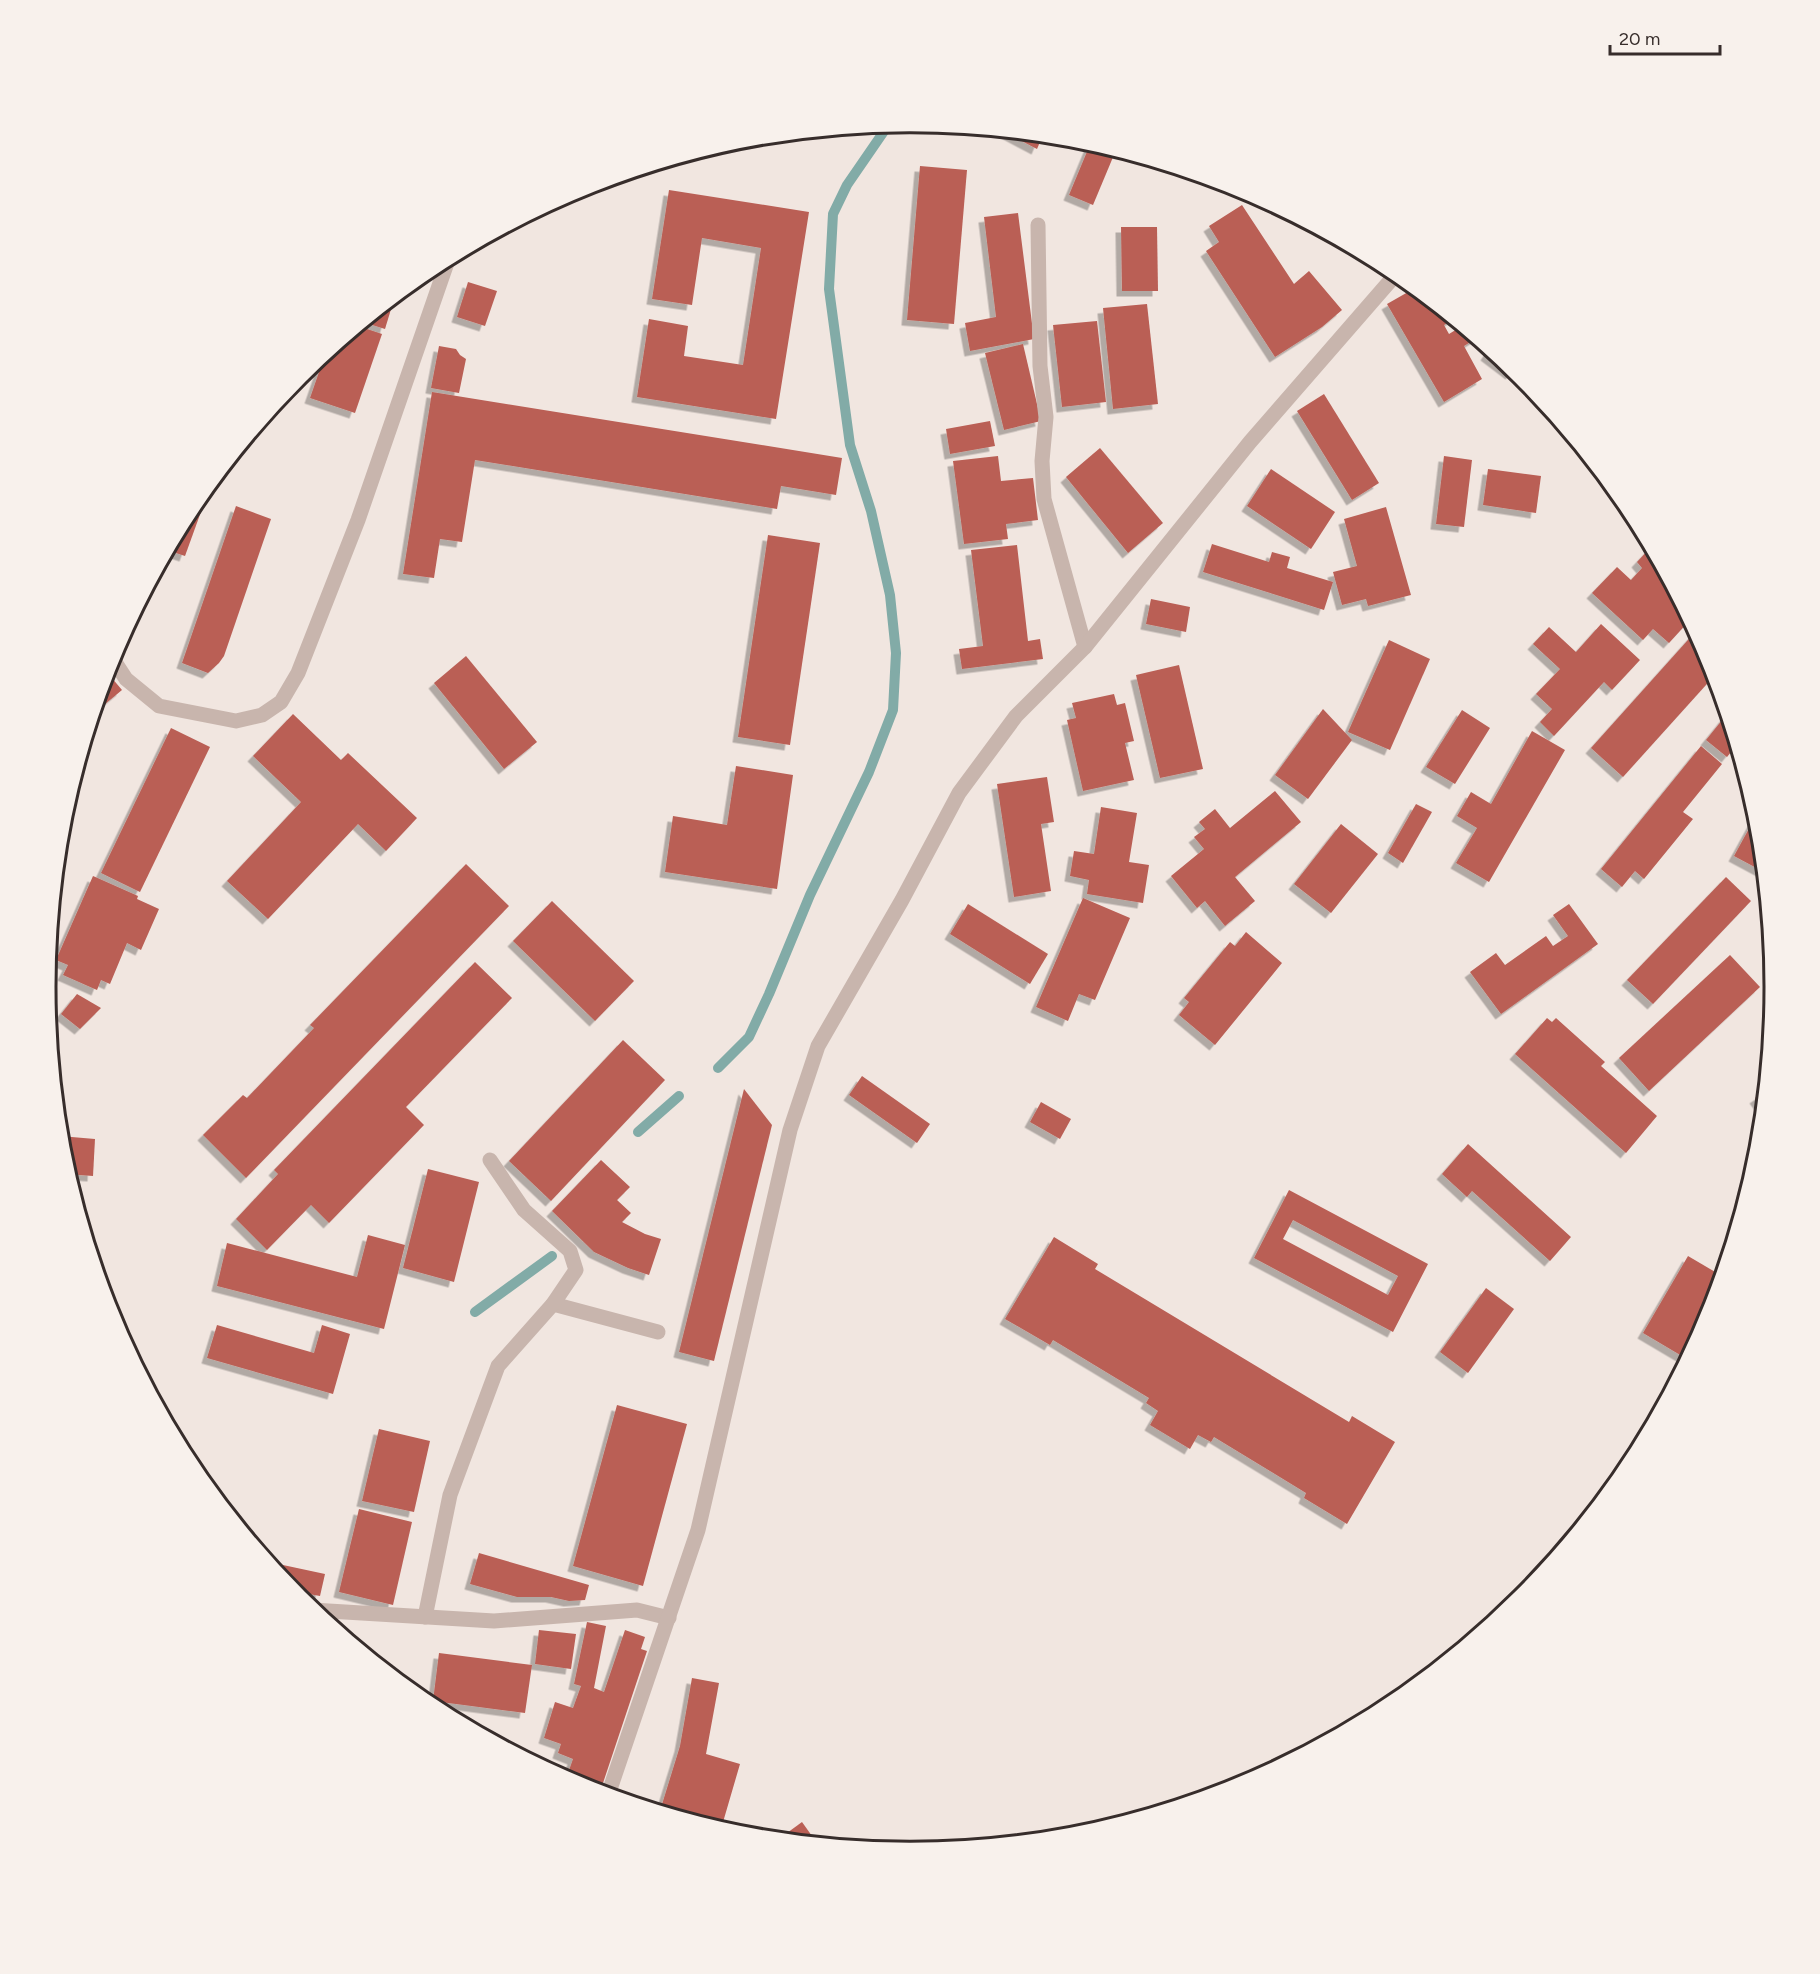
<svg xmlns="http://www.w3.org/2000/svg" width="1820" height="1974" font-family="Figtree,sans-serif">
<defs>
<filter id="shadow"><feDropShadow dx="-5.5" dy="5.5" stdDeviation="0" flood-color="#0004"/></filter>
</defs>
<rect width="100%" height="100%" fill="#f1e6e0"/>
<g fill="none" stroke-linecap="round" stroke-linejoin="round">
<!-- stream -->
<g stroke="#82aba7" stroke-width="10">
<path d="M718,1068L749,1037L769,994L810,895L869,772L893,710L896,653L890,595L871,511L850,445L829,289L833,214L847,185L889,124"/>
<path d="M638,1132L679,1096"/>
<path d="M475,1312L552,1256"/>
<path d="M221,1505L224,1503"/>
</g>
</g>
<!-- building -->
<g fill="#ba5f55" fill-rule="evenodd" filter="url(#shadow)">
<path d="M1003,131L1043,135L1037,149Z"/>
<path d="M1091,142L1116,150L1093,205L1069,195Z"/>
<path d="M920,166L967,170L954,324L907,320Z"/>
<path d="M669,190L809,212L776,419L637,397L649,319L688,326L684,356L743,365L761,248L702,238L692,305L652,299Z"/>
<path d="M1242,205L1294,284L1309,271L1342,310L1322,327L1275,357L1206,251L1219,242L1209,226Z"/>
<path d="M1018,213L1034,339L970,351L965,323L996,317L984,217Z"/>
<path d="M1121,227H1157L1158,291H1122Z"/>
<path d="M468,282L497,291L485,326L457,317Z"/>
<path d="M1415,288L1453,319L1444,325L1449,334L1462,326L1477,338L1464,346L1482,379L1444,402L1387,304Z"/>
<path d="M395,296L385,329L363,322Z"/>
<path d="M1147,304L1158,404L1113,409L1103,308Z"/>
<path d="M1097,321L1106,402L1062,407L1053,325Z"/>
<path d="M358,326L382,334L355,413L310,398L326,352Z"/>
<path d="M1023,344L1041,421L1004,430L985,353Z"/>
<path d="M439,346L456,349L460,355L466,359L459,393L431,388Z"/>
<path d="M1490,349L1515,370L1511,374L1486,355Z"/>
<path d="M432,392L842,458L836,495L781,486L777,509L475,460L462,542L440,539L434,578L403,574Z"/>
<path d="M1324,394L1379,483L1352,500L1297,411Z"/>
<path d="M990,421L995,446L950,454L946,429Z"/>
<path d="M1100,448L1163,523L1128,553L1066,477Z"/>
<path d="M998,456L1001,481L1033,478L1038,520L1006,524L1008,539L964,544L953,461Z"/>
<path d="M1444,456L1472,460L1464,527L1436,524Z"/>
<path d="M1271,469L1335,512L1311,549L1247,506Z"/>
<path d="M1488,469L1541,476L1536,513L1483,505Z"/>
<path d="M192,505L202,509L185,556L167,550Z"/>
<path d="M236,506L271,519L224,656L219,663L208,673L182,663Z"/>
<path d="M1386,507L1411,595L1368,606L1366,599L1342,605L1333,572L1357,566L1344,519Z"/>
<path d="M768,535L820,543L790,745L738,737Z"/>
<path d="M1212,544L1269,562L1272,552L1290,557L1287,568L1333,582L1324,610L1203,572Z"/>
<path d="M1017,545L1028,641L1040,639L1043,659L962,669L959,649L983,646L971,550Z"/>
<path d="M1650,548L1690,620L1669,643L1653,629L1643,640L1592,593L1617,567L1631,580L1642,568L1637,562Z"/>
<path d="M1151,599L1190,607L1186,632L1146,624Z"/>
<path d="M1601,624L1640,660L1612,690L1604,682L1554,736L1540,722L1552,709L1536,694L1560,669L1533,644L1549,627L1576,652Z"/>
<path d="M1696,631L1709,656L1715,675L1623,777L1591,748Z"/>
<path d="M1389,640L1430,659L1390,750L1348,732Z"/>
<path d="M466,656L537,742L504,769L434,683Z"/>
<path d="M1179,665L1203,769L1160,778L1136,675Z"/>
<path d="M106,671L122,690L93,714L96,706Z"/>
<path d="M1114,694L1117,705L1125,703L1134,741L1125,743L1134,780L1083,791L1067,720L1076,718L1072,703Z"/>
<path d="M1323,709L1352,740L1308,799L1275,775Z"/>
<path d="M1462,710L1490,728L1455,784L1426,767Z"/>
<path d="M293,714L341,760L348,753L417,818L386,851L358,824L268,919L227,881L301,802L253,756Z"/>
<path d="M1727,714L1736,746L1727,757L1706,740Z"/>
<path d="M171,728L210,747L140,892L101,873Z"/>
<path d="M1532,731L1565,750L1489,882L1456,863L1477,828L1457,816L1471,792L1491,804Z"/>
<path d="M1701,746L1722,764L1683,812L1693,819L1644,879L1635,871L1622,887L1601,869Z"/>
<path d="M736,766L793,775L777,889L665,872L673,816L727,825Z"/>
<path d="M1047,777L1054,822L1041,824L1051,891L1014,897L997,784Z"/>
<path d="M1275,791L1301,822L1235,877L1255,901L1225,926L1205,901L1197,908L1171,876L1204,849L1194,837L1205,829L1199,822L1215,809L1230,828Z"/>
<path d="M1416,804L1432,812L1403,863L1388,853Z"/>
<path d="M1101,807L1137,813L1129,862L1149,865L1143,903L1087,894L1089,880L1070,876L1074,851L1094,854Z"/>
<path d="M1757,814L1758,819L1764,872L1734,856Z"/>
<path d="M1341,824L1378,854L1331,913L1294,884Z"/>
<path d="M466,864L509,906L246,1178L203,1135L243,1095L247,1098L314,1028L310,1025Z"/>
<path d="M93,876L138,896L137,899L159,909L141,950L127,943L110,984L101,980L97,990L63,975L68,965L56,960Z"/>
<path d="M1726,877L1751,901L1653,1004L1627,980Z"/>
<path d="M1083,898L1130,918L1095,1000L1079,994L1068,1021L1036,1007Z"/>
<path d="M552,901L634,981L595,1021L513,941Z"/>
<path d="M968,904L1048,954L1030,984L950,934Z"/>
<path d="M1569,904L1598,944L1501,1014L1470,972L1496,953L1505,965L1546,936L1553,946L1568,936L1553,915Z"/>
<path d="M1246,932L1282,963L1215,1045L1179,1015L1189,1002L1184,998L1230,942L1235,946Z"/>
<path d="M1730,955L1760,987L1649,1091L1619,1058Z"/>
<path d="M475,962L512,998L406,1107L424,1125L329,1223L311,1205L267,1250L236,1219L278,1174L274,1170Z"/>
<path d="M77,994L101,1008L80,1029L61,1014Z"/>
<path d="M1547,1018L1552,1022L1556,1018L1605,1062L1601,1066L1657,1116L1626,1153L1515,1054Z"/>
<path d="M623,1040L665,1080L551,1201L509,1161Z"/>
<path d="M862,1076L930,1124L917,1143L849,1095Z"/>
<path d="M744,1089L772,1125L714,1361L679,1352Z"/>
<path d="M1765,1091L1763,1109L1755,1098Z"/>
<path d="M1041,1102L1071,1119L1060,1139L1030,1122Z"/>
<path d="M60,1136L95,1139L93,1176L67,1174L62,1155Z"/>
<path d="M1468,1144L1571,1237L1550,1261L1472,1191L1467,1197L1442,1174Z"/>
<path d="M601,1160L630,1187L617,1200L631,1213L622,1222L645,1234L661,1239L649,1275L628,1268L594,1252L552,1211Z"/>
<path d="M428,1169L479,1182L454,1282L403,1268Z"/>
<path d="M1289,1190L1428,1264L1393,1332L1254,1258ZM1293,1220L1398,1276L1388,1295L1283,1239Z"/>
<path d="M368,1235L405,1245L384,1329L217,1286L227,1243L357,1277Z"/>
<path d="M1054,1237L1098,1264L1095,1269L1349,1422L1352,1416L1395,1442L1347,1524L1304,1498L1306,1493L1214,1437L1211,1442L1198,1435L1190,1449L1150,1425L1158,1411L1146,1403L1149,1398L1053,1340L1050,1345L1005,1319Z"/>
<path d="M1688,1256L1722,1276L1709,1318L1687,1359L1643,1333Z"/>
<path d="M1486,1288L1514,1309L1468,1373L1440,1352Z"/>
<path d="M217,1325L314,1353L322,1325L350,1334L333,1394L207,1358Z"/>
<path d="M617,1405L687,1424L643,1586L573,1566Z"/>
<path d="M379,1429L430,1441L414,1512L362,1501Z"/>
<path d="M359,1509L412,1522L393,1605L339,1592Z"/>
<path d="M479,1553L589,1585L585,1600L569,1601L551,1597H517L470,1584Z"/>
<path d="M269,1562L325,1574L320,1596L292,1591Z"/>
<path d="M587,1622L606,1626L594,1688L604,1692L625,1630L645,1637L641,1649L647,1651L600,1792L579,1786L566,1779L573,1759L558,1753L561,1744L544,1738L555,1702L573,1708L581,1686L574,1684Z"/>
<path d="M539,1630L576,1634L571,1669L535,1664Z"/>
<path d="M439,1653L532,1665L525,1713L433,1701Z"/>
<path d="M377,1663L393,1665L392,1675L388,1672Z"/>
<path d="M692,1678L719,1683L706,1754L740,1764L721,1829L660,1811L680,1746Z"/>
<path d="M802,1822L817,1843L792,1840L787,1833Z"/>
</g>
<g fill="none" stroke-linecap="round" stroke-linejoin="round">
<!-- service -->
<g stroke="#c8b5ad" stroke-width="15">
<path d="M553,1304L658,1332"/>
<path d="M425,1617L450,1495L498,1366L553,1304L576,1270L570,1251L524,1210L490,1160"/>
</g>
<!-- minor -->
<g stroke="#c8b5ad" stroke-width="15">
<path d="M1038,225L1040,366L1046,417L1042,461L1044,499L1085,647"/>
<path d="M111,656L126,679L159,706L236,721L262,715L281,702L298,673L358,520L449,257"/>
<path d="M312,1610L494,1621L637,1610L669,1618"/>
<path d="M608,1795L698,1530L790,1130L818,1046L902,900L959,793L1016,716L1085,647L1250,442L1397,273"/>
</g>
</g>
<!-- crop -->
<path d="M0 0H1820V1974H0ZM56 987a854 854 0 1 1 1708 0a854 854 0 1 1-1708 0Z" fill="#f8f1ec" fill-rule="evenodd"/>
<path fill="none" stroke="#372d2b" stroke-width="3" d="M56 987a854 854 0 1 1 1708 0a854 854 0 1 1-1708 0Z"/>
<!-- scale -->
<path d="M1610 45v9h110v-9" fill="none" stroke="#372d2b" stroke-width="3"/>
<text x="1619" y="45" font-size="18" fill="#372d2b" stroke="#f8f1ec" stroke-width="4.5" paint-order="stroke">20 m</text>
</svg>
